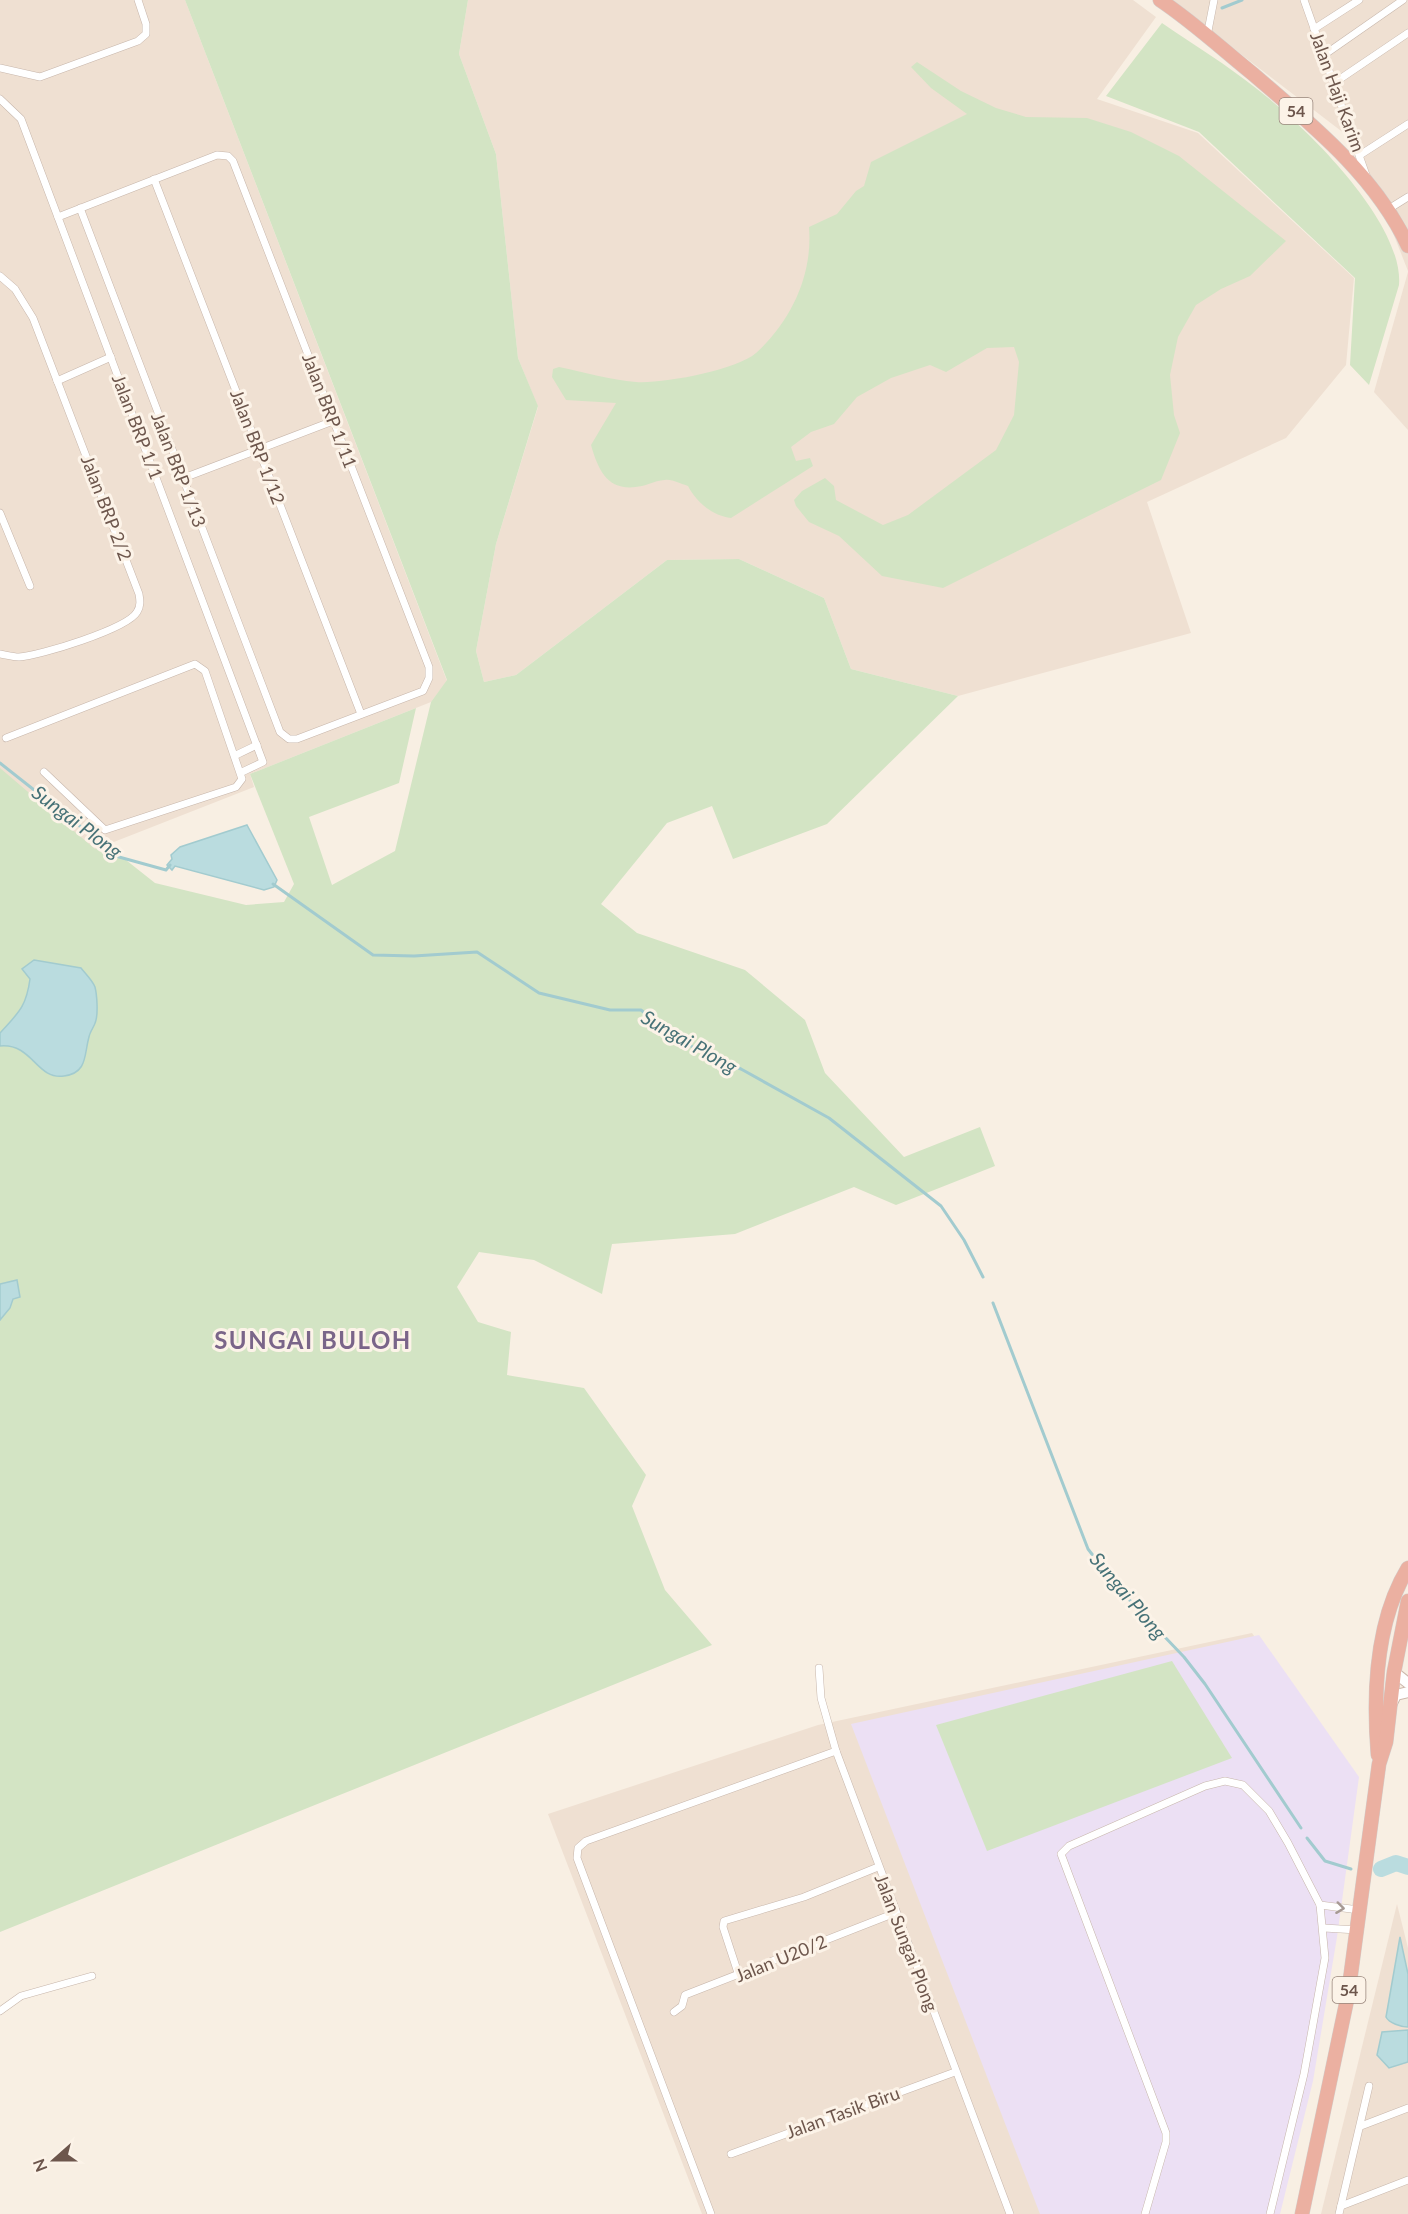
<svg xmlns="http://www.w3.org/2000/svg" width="1408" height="2214" font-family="Lato,sans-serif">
<rect width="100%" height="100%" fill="#f8efe3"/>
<!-- residential -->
<g fill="#efe0d2">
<path d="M0,0H185L447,681L431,702L250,774L254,787L96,849L0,1392Z"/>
<path d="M468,0H1133L1156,17L1097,99L1198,133L1354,278L1346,365L1286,438L1147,502L1191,633L958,696L851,669L824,598L739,559L667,560L516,675L484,682L476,651L496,544L538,407L518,358L496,154L459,54Z"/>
<path d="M1170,0H1408V271L1341,101L1349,137Z"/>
<path d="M1408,272V430L1374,392Z"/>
<path d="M1252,1633L1351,1775L1245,2214H702L548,1814L818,1725Z"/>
<path d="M1397,1904L1408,1948V2214H1321Z"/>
</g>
<!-- education -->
<path fill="#ece0f4" d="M1259,1635L1359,1777L1337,1937L1313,2081L1280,2214H1040L851,1724Z"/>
<!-- green -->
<g fill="#d3e4c4">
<path d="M185,0H468L459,54L496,154L518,358L538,406L496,544L476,651L484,682L516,675L667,560L739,559L824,598L851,669L958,696L827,824L733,859L712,806L667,823L601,904L637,933L745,970L805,1020L825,1073L904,1157L980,1127L995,1166L896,1205L854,1187L735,1234L612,1244L602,1294L534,1260L479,1252L457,1287L478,1322L511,1332L507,1375L584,1388L646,1475L632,1506L665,1590L712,1645L0,1932V768L95,849L107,845L155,883L246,905L284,902L294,884L250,774L416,708L399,783L309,817L332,885L395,851L431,702L447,680Z"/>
<path d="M1162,23C1194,45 1227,65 1257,89C1304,125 1404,222 1399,285L1369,385L1350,365L1355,278L1199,132L1106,96Z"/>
<path d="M917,62L961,91L996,108L1026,117L1087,118L1131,132L1179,156L1286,241L1250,276L1221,289L1196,305L1178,337L1170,375L1174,415L1180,433L1161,480L943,588L882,576L839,536L809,522L796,506L794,500L802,491L825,478L834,486L836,500L883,525L908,515L996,450L1014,415L1019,362L1014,347L987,348L946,372L930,365L891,378L857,397L834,424L811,432L791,447L796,461L810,458L813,466L731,518C713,516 696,502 688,486C681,484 672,479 665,480C658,480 650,484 642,486C609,493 599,473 591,445L616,403L566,400L552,377L553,369L559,367C584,372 611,380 636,382C662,384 737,370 756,353C791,321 813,275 809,227L837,214L856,191L864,186L871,162L967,114L931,88L911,67Z"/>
<path d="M1172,1661L1232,1758L987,1851L936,1725Z"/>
</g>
<!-- water -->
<g fill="#badcdf" stroke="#a2cbcf" stroke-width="1.5">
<path d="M247,825L277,880L274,887L264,890L175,866L172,870L167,865L172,859L171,855L180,847Z"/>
<path d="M34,960L81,968C85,973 93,981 95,987C97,995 98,1012 96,1020C95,1026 90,1031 89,1037C84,1054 88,1073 64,1076C36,1080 33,1043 0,1046V1033C18,1013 26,1008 30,979L22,969Z"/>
<path d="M17,1280L20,1297L13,1299L10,1308L0,1320V1284Z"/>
<path d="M1400,1937L1408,1974V2027C1401,2027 1389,2023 1386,2017Z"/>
<path d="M1408,2030V2062L1389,2068L1377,2055L1382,2032Z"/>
</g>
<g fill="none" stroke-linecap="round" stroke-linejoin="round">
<!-- stream -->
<g stroke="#a2cbcf" stroke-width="3">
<path d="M1222,8L1242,0"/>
<path d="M0,763L119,857L166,870L170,865"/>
<path d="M273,884L373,955L414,956L477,952L539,993L610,1010H641L673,1036L709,1056L741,1069L829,1118L941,1206L964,1240L983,1277"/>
<path d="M993,1303L1088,1549L1118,1588L1184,1657L1205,1684L1301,1828"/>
<path d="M1307,1838L1325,1861L1351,1869"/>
</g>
<!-- river -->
<path stroke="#badcdf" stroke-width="16" d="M1381,1869L1396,1863L1408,1867"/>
<defs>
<g id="street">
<path d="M1304,0L1366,175"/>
<path d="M1314,29L1359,0"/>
<path d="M1207,36L1214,0"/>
<path d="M1324,55L1403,0"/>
<path d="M0,68L40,77L138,41L146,34V24L138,0"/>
<path d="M1334,83L1408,33"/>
<path d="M0,99L21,119L263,762L242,772"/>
<path d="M1360,155L1408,124"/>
<path d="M154,179L361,714"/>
<path d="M1387,210L1408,197"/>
<path d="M58,217L217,155L228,156L233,161L429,667V678L423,691L297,739H289L280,732L80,208"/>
<path d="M0,276L15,289L33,318L139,594C140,600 141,606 137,612C127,629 39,656 19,657C13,657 6,655 0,654"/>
<path d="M57,381L111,357"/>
<path d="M181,479L333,421"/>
<path d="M0,513L30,586"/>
<path d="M6,738L195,664L205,671L242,779L236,787L105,830L44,772"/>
<path d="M236,755L257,745"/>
<path d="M819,1668L821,1698L836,1751L1010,2214"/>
<path d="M1320,1905L1359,1910"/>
<path d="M1324,1928L1357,1930"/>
<path d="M739,1976L723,1927L724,1921L804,1897L878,1867"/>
<path d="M0,2011L21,1996L92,1976"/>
<path d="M674,2012L682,2006L685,1995L895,1913"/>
<path d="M1361,2126L1408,2108"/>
<path d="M731,2154L955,2072"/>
<path d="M1341,2206L1408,2180"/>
<path d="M711,2214L583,1874L577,1858L578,1848L586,1841L836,1751"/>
<path d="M1145,2214L1166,2142V2133L1061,1854L1069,1846L1205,1786L1225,1781L1243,1785L1269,1811L1288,1843L1320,1905L1325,1958L1304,2074L1270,2214"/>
<path d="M1339,2214L1369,2086"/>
</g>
<g id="secondary">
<path d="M1394,1672L1408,1683"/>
<path d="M1391,1705L1396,1695L1408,1692"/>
</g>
<g id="highway">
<path d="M1160,0C1193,22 1222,49 1253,74C1311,124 1375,175 1408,246"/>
<path d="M1378,1755C1373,1694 1375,1622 1408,1568"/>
<path d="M1302,2214L1348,1995L1379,1764L1386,1742L1394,1672L1408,1601"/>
</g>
</defs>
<!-- street casing -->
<use href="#street" stroke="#c7b6ab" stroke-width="8"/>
<!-- secondary casing -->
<use href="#secondary" stroke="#ccb8ac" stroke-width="12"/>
<!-- highway casing -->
<use href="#highway" stroke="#d3ccc9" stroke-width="15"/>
<!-- street -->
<use href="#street" stroke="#fff" stroke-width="7"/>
<!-- secondary -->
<use href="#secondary" stroke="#fff" stroke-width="10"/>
<!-- highway -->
<use href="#highway" stroke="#ebb0a1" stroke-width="14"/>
</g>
<!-- one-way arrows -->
<defs><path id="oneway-chevron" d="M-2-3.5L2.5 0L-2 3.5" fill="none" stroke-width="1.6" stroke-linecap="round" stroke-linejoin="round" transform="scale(1.5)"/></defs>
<use stroke="#a79a94" href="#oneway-chevron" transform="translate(1340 1908) rotate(7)"/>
<g text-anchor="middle" stroke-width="6" stroke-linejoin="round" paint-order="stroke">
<!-- shield labels -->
<g fill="#fcf3e8" stroke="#98857b" stroke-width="1.5">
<rect x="1279.5" y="98" width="33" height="26" rx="4.5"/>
<rect x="1332.5" y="1977" width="33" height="26" rx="4.5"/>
</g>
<g font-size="16" font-weight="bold" fill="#6d564c">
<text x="1296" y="117">54</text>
<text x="1349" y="1996">54</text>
</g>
<!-- street labels -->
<g font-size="18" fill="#6d564c" stroke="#fcf3e8">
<text transform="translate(1337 92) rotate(70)" y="6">Jalan Haji Karim</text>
<text transform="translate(329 411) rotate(69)" y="6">Jalan BRP 1/11</text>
<text transform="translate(137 427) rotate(69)" y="6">Jalan BRP 1/1</text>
<text transform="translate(257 447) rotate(69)" y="6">Jalan BRP 1/12</text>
<text transform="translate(178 470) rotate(69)" y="6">Jalan BRP 1/13</text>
<text transform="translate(106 508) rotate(69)" y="6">Jalan BRP 2/2</text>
<text transform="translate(906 1943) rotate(69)" y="6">Jalan Sungai Plong</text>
<text transform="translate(781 1959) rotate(-22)" y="6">Jalan U20/2</text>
<text transform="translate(843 2113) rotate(-20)" y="6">Jalan Tasik Biru</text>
</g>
<!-- water labels -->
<g font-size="20" font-style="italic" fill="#477277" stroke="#fcf3e8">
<text transform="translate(77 822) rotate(37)" y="7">Sungai Plong</text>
<text transform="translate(689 1042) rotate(30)" y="7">Sungai Plong</text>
<text transform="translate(1128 1596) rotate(50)" y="7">Sungai Plong</text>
</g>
<!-- district labels -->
<g font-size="24" font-weight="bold" letter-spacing="1.5" fill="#7a6589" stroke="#fcf3e8">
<text x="313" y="1349">SUNGAI BULOH</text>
</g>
</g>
<!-- north arrow -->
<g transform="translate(54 2160) rotate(249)" stroke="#fcf3e8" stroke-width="4.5" paint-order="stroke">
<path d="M0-4.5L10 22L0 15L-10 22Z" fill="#6d564c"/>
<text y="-9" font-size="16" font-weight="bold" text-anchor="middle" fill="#6d564c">N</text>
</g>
</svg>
